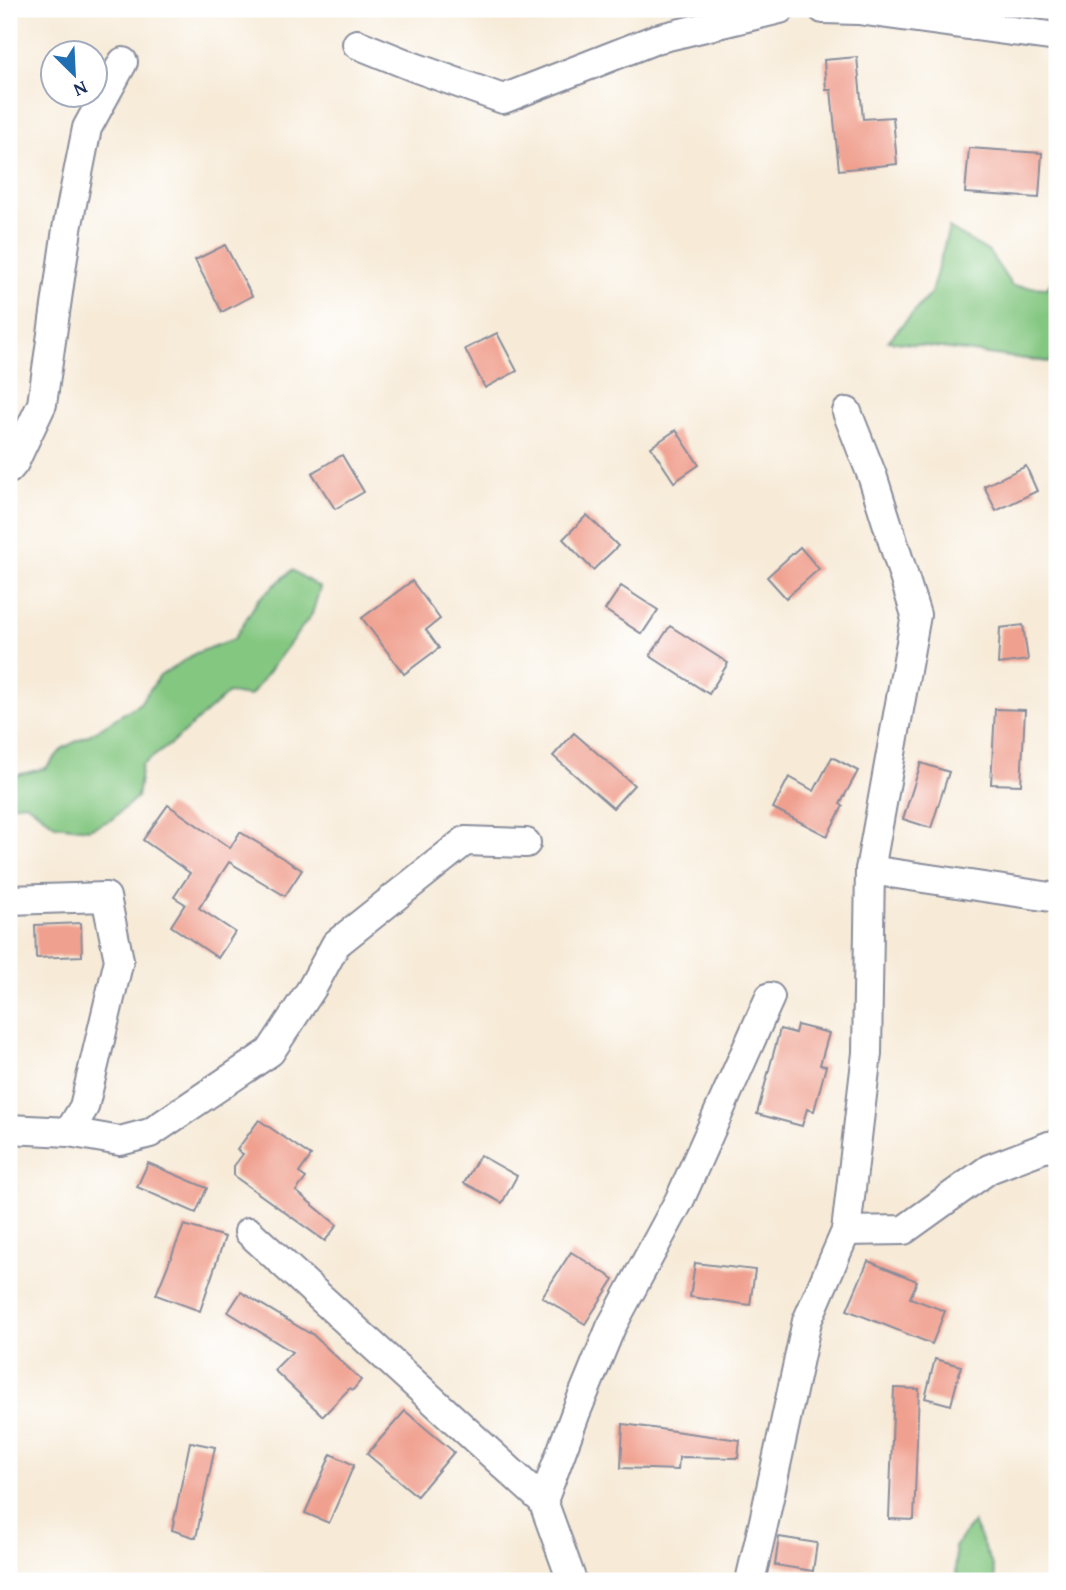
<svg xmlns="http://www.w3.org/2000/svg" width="1066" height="1590" font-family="'Gentium Book Plus',serif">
<rect width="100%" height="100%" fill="#fff"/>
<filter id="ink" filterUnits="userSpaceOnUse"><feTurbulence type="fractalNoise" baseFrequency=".0143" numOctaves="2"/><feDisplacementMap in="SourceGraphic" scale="14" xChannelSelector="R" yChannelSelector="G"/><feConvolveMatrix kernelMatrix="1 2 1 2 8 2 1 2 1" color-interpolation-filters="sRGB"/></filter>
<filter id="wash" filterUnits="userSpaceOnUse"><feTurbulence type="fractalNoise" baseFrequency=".00686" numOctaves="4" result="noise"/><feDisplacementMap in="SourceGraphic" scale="28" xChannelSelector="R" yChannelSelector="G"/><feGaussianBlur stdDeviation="1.57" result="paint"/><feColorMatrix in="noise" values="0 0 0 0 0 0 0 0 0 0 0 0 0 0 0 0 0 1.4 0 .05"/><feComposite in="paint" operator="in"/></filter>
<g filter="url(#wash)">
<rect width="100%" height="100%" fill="#f7ebd8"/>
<!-- green -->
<g fill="#84c781" stroke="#507b70" stroke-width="2">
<path d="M949,228L989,252L1012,286L1047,288L1057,274V363L888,341L931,293Z"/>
<path d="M292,570L320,588L312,614L250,696L228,693L172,743L142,765L137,797L111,820L89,829L55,825L26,803L9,805V777L46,768L63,748L91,734L140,703L160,676L196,653L234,639L258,600Z"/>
<path d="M973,1522L993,1567L996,1581H959L956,1571L955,1547Z"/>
</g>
<g id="blocks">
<!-- building -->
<g fill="#f0a08f">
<path d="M857,57L863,119L893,117L897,164L839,170L831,90H826L824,60Z"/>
<path d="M969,148L1042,153L1039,198L965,193Z"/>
<path d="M225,245L252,296L222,312L195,260Z"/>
<path d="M497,333L517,371L485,388L465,349Z"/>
<path d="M676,430L699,465L674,482L651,447Z"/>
<path d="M342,455L364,492L335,509L312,473Z"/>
<path d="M1026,466L1037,491L996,511L984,486Z"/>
<path d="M587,515L618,546L593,570L563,539Z"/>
<path d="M800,547L819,569L786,598L767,577Z"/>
<path d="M412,581L440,619L426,630L439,648L404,674L362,618Z"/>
<path d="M621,586L658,610L642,634L605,610Z"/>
<path d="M1023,625L1028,660L998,664L1000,628Z"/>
<path d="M670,626L728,663L709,694L650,656Z"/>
<path d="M995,709L1025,710L1021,785L991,784Z"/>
<path d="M574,733L634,785L613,808L553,756Z"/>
<path d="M832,757L858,771L840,804L843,806L827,836L773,808L789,777L814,791Z"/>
<path d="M921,763L949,772L931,828L903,819Z"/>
<path d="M168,805L230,848L240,832L302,870L285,896L229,862L199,908L235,932L218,958L171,926L185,904L174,897L190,873L143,840Z"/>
<path d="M81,923L82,956L36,958L35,925Z"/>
<path d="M797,1025L829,1033L820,1065L826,1066L814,1111L807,1109L802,1126L757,1114L780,1029L795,1033Z"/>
<path d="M259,1120L311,1156L299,1173L306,1178L296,1191L337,1225L325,1241L234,1176V1166L243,1154L237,1150Z"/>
<path d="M480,1155L517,1176L502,1203L464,1183Z"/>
<path d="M148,1163L207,1188L196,1213L137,1187Z"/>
<path d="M184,1225L225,1237L200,1311L156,1295Z"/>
<path d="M571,1252L614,1279L585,1324L542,1297Z"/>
<path d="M868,1261L917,1281L910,1298L945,1311L932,1344L847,1310Z"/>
<path d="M695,1263L755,1270L750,1305L690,1297Z"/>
<path d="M241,1292L309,1333L310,1332L361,1380L353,1390L350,1388L323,1416L274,1370L292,1352L228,1312Z"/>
<path d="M935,1359L961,1366L951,1405L925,1398Z"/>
<path d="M894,1388L919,1389L914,1520L889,1519Z"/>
<path d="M405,1411L454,1452L417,1496L367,1454Z"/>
<path d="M623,1424L740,1440L738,1458L679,1457L678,1470L621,1468Z"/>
<path d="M190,1442L215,1447L196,1538L172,1530Z"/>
<path d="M331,1454L354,1465L329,1523L305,1513Z"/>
<path d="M779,1537L817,1543L813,1571L775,1565Z"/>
</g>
</g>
</g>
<g filter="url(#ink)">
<use href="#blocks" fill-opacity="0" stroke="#898d9b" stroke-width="2"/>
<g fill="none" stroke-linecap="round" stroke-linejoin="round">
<defs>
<g id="street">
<path d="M823,9L858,10L1057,37"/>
<path d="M357,44L414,67L503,99L656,39L780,9"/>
<path d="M9,469L14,463L42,404L67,229L87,128L123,62"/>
<path d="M870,870L1057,898"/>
<path d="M9,900L106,897L119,960L84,1107L69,1132"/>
<path d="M9,1129L69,1132L120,1141L150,1133L270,1052L312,988L336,944L465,841L526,843"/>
<path d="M846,1231L904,1230L989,1169L1049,1146L1057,1145"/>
<path d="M249,1232L543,1501"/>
<path d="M572,1581L543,1501L576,1412L611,1327L680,1199L770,997"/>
<path d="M750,1581L764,1521L807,1321L846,1231L867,1053L870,870L916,615L873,478L847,412"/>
</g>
</defs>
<!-- street casing -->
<use href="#street" stroke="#898d9b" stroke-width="32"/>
<!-- street -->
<use href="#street" stroke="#fff" stroke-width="28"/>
</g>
</g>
<!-- margin -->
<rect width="1066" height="1590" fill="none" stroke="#fff" stroke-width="35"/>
<!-- north arrow -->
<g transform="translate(74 74) rotate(156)"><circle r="33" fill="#ffffff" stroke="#a4acbf" stroke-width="2"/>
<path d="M0-5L12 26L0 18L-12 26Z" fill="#1f6fb2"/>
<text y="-10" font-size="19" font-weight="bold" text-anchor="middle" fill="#1b2f5e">N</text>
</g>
</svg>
